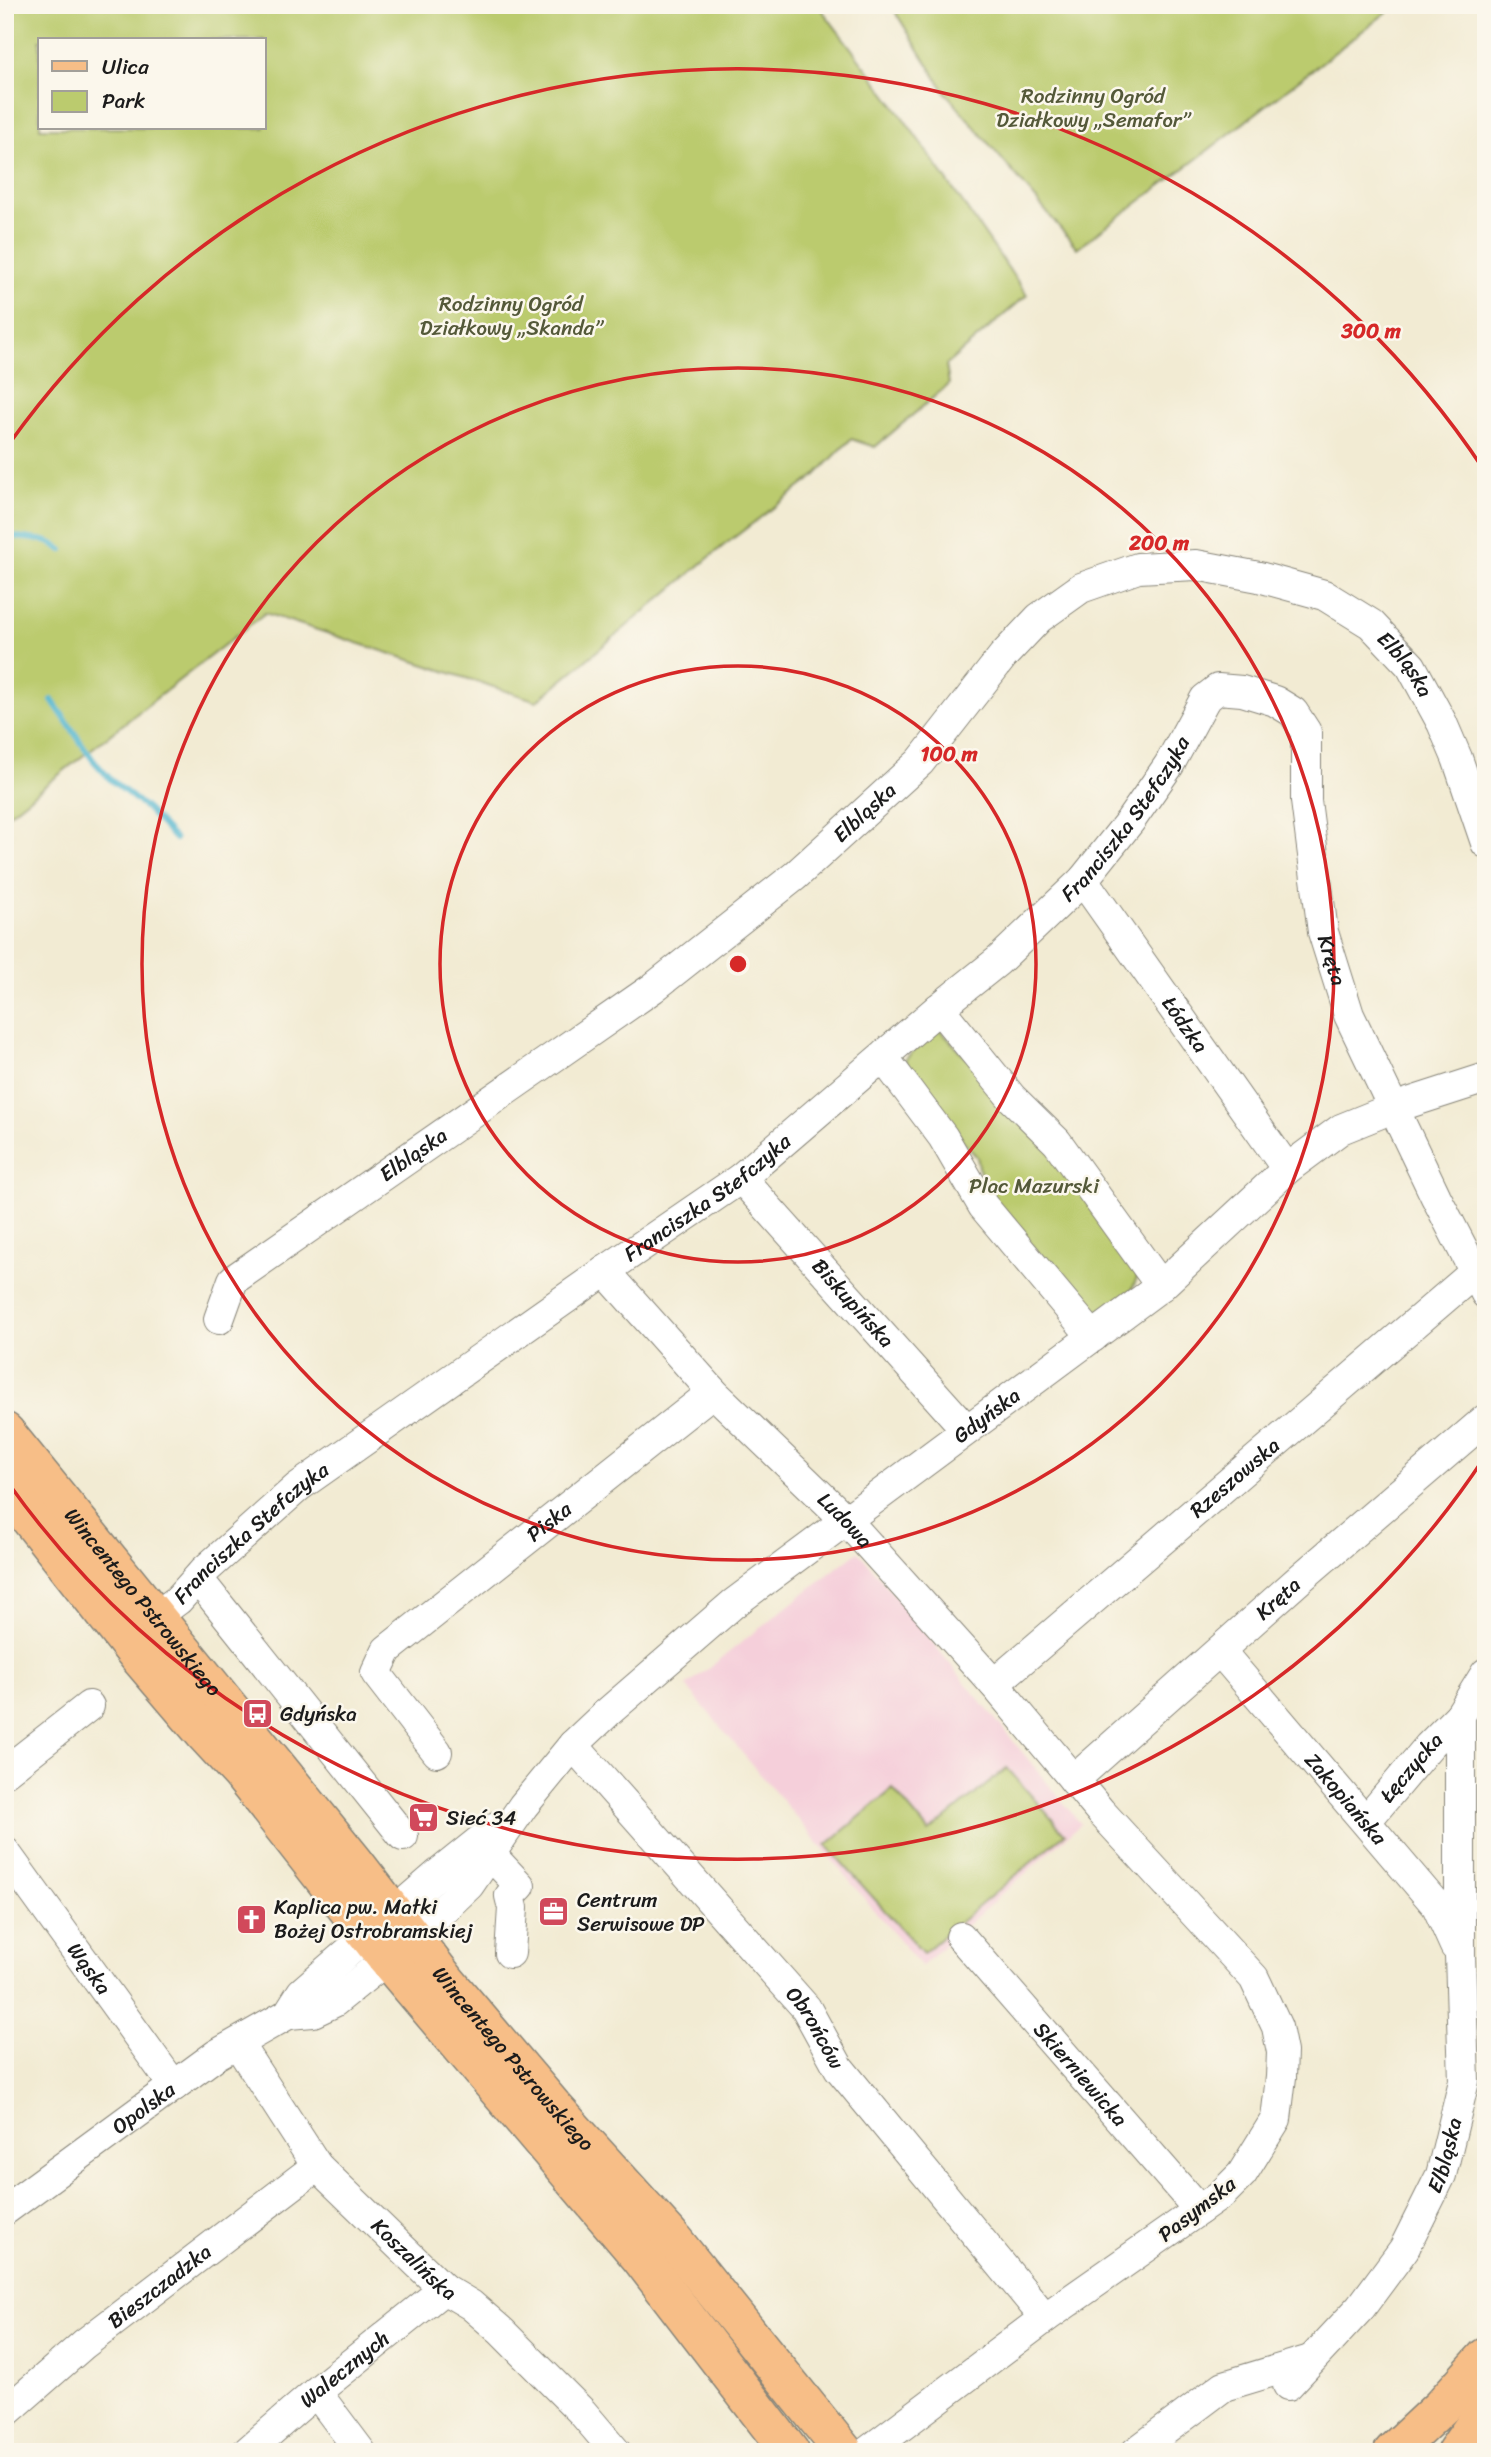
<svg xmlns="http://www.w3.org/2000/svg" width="1491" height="2457" font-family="Sriracha,sans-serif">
<rect width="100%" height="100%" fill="#fbf7ec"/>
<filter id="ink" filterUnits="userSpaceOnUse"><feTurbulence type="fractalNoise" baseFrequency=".0143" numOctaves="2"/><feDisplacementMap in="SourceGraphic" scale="14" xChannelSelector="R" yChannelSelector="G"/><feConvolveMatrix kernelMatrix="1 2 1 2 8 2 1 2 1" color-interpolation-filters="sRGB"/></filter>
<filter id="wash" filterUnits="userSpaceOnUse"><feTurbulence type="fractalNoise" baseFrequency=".00686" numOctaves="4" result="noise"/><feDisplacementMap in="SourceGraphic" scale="28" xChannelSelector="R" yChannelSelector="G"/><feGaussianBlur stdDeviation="1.57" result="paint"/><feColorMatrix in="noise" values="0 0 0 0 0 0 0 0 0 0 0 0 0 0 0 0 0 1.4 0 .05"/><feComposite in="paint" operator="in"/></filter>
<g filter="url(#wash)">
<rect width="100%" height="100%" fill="#f2ebd3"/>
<!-- built -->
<path fill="#f5cfda" d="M858,1551L1081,1824L921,1966L686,1686Z"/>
<!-- green -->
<g fill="#bbcb6e" stroke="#6c7445" stroke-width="2" fill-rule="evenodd">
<path d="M5,5H818L890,99L1027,295L946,365L949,384L875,447L851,439L815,476L723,546L537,701L265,613L5,817ZM264,40V128H40V40Z"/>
<path d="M891,5H1396L1198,158L1077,248L945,92Z"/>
<path d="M938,1028L1042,1137L1139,1273L1132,1290L1100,1311L1084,1310L983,1187L977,1157L925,1099L910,1076L905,1059Z"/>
<path d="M1007,1768L1065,1834L923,1953L826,1845L893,1789L929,1832Z"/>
</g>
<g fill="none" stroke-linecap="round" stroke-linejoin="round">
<!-- stream -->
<g stroke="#50b5cf" stroke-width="6">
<path d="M5,532C26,544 41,533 62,550"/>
<path d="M52,700L93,760L111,780L147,809L175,839"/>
</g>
</g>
</g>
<g filter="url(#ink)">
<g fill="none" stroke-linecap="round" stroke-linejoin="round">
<defs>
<g id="minor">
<path id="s1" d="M1083,880L1287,1169"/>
<path d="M939,1008L1012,1098L1057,1142L1161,1286"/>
<path d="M883,1057L943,1137L983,1206L1093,1337"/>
<path id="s2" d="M741,1178L966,1429"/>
<path id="s3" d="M605,1271L713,1392L846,1520L994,1684L1101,1812L1254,1978L1277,2027L1282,2052L1281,2077L1276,2119L1242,2174L1222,2194L1045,2318L867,2452"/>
<path id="s4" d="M219,1319L233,1280L653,988L795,876L920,762L1003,656L1039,618L1081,588L1138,568L1196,565L1259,577L1324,595L1371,624L1411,666L1442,723L1457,758L1486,843"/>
<path d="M198,1579L403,1836"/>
<path id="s5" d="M155,1617L178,1600L204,1571L298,1487L605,1271L741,1178L939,1008L998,961L1083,880L1130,821L1169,765L1205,699L1218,689L1242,691L1275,701L1293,712L1306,732V801L1323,932L1349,1015L1436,1197L1486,1294"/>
<path id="s6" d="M1220,1651L1437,1906L1455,1946"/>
<path id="s7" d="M994,1684L1475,1272"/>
<path id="s8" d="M573,1745L806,2008L839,2068L1045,2318"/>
<path id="s9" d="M437,1752L376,1673L387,1650L713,1392"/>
<path d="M5,1772L89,1706"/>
<path id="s10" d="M1074,1780L1302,1577L1486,1419"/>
<path id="s11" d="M1366,1821L1429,1746L1460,1715"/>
<path id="s12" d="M5,1852L174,2086"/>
<path d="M490,1854L520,1886L510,1896L513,1908L510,1953"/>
<path id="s13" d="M961,1937L1199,2210"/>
<path id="s14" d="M288,2014L313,2012L334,2002L412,1939L469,1885L523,1806L573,1745L607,1713L733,1604L1161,1286L1287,1169L1341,1129L1393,1108L1486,1078"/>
<path id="s15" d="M238,2044L317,2166L444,2289L471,2305L501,2331L582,2412L616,2452"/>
<path id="s16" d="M5,2210L216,2055L288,2014L302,1992L437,1875L498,1826"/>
<path id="s17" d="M1288,2385L1361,2307L1404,2249L1441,2175L1464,2081L1460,1955V1715L1486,1673"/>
<path d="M316,2392L361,2452"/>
<path id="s18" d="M5,2413L84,2344L317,2166"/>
<path id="s19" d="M247,2452L316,2392L444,2289"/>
<path d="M1136,2452L1224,2386L1310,2360"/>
</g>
<g id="major">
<path id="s20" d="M5,1432L355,1863L447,1982L555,2109L670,2236L844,2452"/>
<path d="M5,1487L139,1657L203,1732L241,1773L387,1959L640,2257L790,2452"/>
<path d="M1393,2452L1441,2407L1486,2357"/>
<path d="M1456,2452L1486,2409"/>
</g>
</defs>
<!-- minor casing -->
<use href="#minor" stroke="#878478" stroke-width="32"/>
<!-- major casing -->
<use href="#major" stroke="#878478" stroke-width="41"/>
<!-- minor -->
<use href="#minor" stroke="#fff" stroke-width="30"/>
<!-- major -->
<use href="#major" stroke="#f7be87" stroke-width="38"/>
</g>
</g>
<!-- distance rings -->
<g fill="none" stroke="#d62828" stroke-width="3.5">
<circle cx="738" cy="964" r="298"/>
<circle cx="738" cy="964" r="596"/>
<path d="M1484 1458A895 895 0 0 1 9 1484M9 444A895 895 0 0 1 1484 470"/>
</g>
<!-- icons -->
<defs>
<symbol id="bus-square" viewBox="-11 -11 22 22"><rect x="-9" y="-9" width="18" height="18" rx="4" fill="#d1495b" stroke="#fbf7ec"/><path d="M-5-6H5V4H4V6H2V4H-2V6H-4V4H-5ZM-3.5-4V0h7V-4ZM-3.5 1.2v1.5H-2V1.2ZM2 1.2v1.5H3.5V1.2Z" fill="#fff"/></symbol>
<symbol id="supermarket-square" viewBox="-11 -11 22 22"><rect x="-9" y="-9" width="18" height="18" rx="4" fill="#d1495b" stroke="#fbf7ec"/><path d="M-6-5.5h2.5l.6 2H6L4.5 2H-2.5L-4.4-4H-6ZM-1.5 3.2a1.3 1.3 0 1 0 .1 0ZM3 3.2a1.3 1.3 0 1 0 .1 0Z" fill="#fff"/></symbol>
<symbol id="office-square" viewBox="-11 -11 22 22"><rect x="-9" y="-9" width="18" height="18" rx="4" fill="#d1495b" stroke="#fbf7ec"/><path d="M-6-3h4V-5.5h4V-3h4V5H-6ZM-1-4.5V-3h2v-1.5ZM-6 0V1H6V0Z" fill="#fff"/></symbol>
<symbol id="church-square" viewBox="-11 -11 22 22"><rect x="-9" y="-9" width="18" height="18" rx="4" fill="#d1495b" stroke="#fbf7ec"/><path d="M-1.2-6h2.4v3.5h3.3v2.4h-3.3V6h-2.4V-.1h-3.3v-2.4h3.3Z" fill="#fff"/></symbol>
</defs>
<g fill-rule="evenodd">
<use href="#bus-square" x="240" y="1696" width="35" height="35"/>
<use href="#supermarket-square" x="406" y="1800" width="35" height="35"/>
<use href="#office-square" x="536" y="1894" width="35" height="35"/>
<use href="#church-square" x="234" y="1902" width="35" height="35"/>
</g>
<g text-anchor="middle" stroke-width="5" stroke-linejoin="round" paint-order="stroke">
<!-- park labels -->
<g font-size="21" fill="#545939" stroke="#fbf7ec">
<text x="1093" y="103">Rodzinny Ogród<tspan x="1093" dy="24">Działkowy „Semafor”</tspan></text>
<text x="511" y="311">Rodzinny Ogród<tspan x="511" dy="24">Działkowy „Skanda”</tspan></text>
<text x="1034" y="1193">Plac Mazurski</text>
</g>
<!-- street labels -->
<g font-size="21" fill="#1c1c1c" stroke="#fbf7ec">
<text dy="7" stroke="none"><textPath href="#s4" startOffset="1500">Elbląska</textPath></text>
<text dy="7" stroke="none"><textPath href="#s4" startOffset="828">Elbląska</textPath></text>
<text dy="7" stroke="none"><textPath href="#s5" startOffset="1262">Franciszka Stefczyka</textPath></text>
<text dy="7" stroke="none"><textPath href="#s5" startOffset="1757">Kręta</textPath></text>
<text dy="7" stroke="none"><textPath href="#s1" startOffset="177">Łódzka</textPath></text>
<text dy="7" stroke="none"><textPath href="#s4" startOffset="261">Elbląska</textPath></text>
<text dy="7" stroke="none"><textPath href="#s5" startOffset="695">Franciszka Stefczyka</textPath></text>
<text dy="7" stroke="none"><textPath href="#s2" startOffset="168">Biskupińska</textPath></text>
<text dy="7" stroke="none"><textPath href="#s14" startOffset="931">Gdyńska</textPath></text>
<text dy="7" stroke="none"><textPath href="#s7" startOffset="317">Rzeszowska</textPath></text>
<text dy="7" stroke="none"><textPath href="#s9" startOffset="332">Piska</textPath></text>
<text dy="7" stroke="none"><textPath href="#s3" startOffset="346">Ludowa</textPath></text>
<text dy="7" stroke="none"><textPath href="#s5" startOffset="128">Franciszka Stefczyka</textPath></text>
<text dy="7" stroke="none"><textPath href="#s10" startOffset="273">Kręta</textPath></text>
<text dy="7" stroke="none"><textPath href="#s20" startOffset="219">Wincentego Pstrowskiego</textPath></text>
<text dy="7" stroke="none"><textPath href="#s11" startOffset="70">Łęczycka</textPath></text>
<text dy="7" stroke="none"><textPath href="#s6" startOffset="194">Zakopiańska</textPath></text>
<text dy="7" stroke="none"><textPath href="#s12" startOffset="144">Wąska</textPath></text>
<text dy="7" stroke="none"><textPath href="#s8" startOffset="373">Obrońców</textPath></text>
<text dy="7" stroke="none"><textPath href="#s20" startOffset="807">Wincentego Pstrowskiego</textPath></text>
<text dy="7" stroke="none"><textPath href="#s13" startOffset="182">Skierniewicka</textPath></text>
<text dy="7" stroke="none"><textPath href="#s16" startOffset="172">Opolska</textPath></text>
<text dy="7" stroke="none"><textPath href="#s17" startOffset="282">Elbląska</textPath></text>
<text transform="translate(1197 2209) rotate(-38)" y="7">Pasymska</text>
<text dy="7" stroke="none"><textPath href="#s15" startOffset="280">Koszalińska</textPath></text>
<text dy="7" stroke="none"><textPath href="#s18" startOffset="200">Bieszczadzka</textPath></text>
<text dy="7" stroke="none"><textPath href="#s19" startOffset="128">Walecznych</textPath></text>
</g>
<!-- poi labels -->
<g font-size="21" fill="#1c1c1c" stroke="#fbf7ec" text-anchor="start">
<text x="280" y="1721">Gdyńska</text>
<text x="446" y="1825">Sieć 34</text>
<text x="577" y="1907">Centrum<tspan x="577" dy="24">Serwisowe DP</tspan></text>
<text x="274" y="1914">Kaplica pw. Matki<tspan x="274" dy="24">Bożej Ostrobramskiej</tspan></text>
</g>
</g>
<circle cx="738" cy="964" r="10" fill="#d62828" stroke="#fbf7ec" stroke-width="3.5"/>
<g font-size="21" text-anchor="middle" font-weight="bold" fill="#d62828" stroke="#fbf7ec" stroke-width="5" stroke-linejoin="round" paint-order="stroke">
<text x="1371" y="338">300 m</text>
<text x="1159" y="550">200 m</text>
<text x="949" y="761">100 m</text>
</g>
<!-- margin -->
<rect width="1491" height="2457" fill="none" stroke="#fbf7ec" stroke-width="28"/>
<!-- legend -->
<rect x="38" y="38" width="228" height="91" fill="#fbf7ec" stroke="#a29f99" stroke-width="2"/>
<rect x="52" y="61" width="35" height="10" fill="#f7be87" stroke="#a29f99" stroke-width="2"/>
<text x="102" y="74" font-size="21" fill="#1c1c1c">Ulica</text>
<rect x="52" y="91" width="35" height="21" fill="#bbcb6e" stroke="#a29f99" stroke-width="2"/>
<text x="102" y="108" font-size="21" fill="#1c1c1c">Park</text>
</svg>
